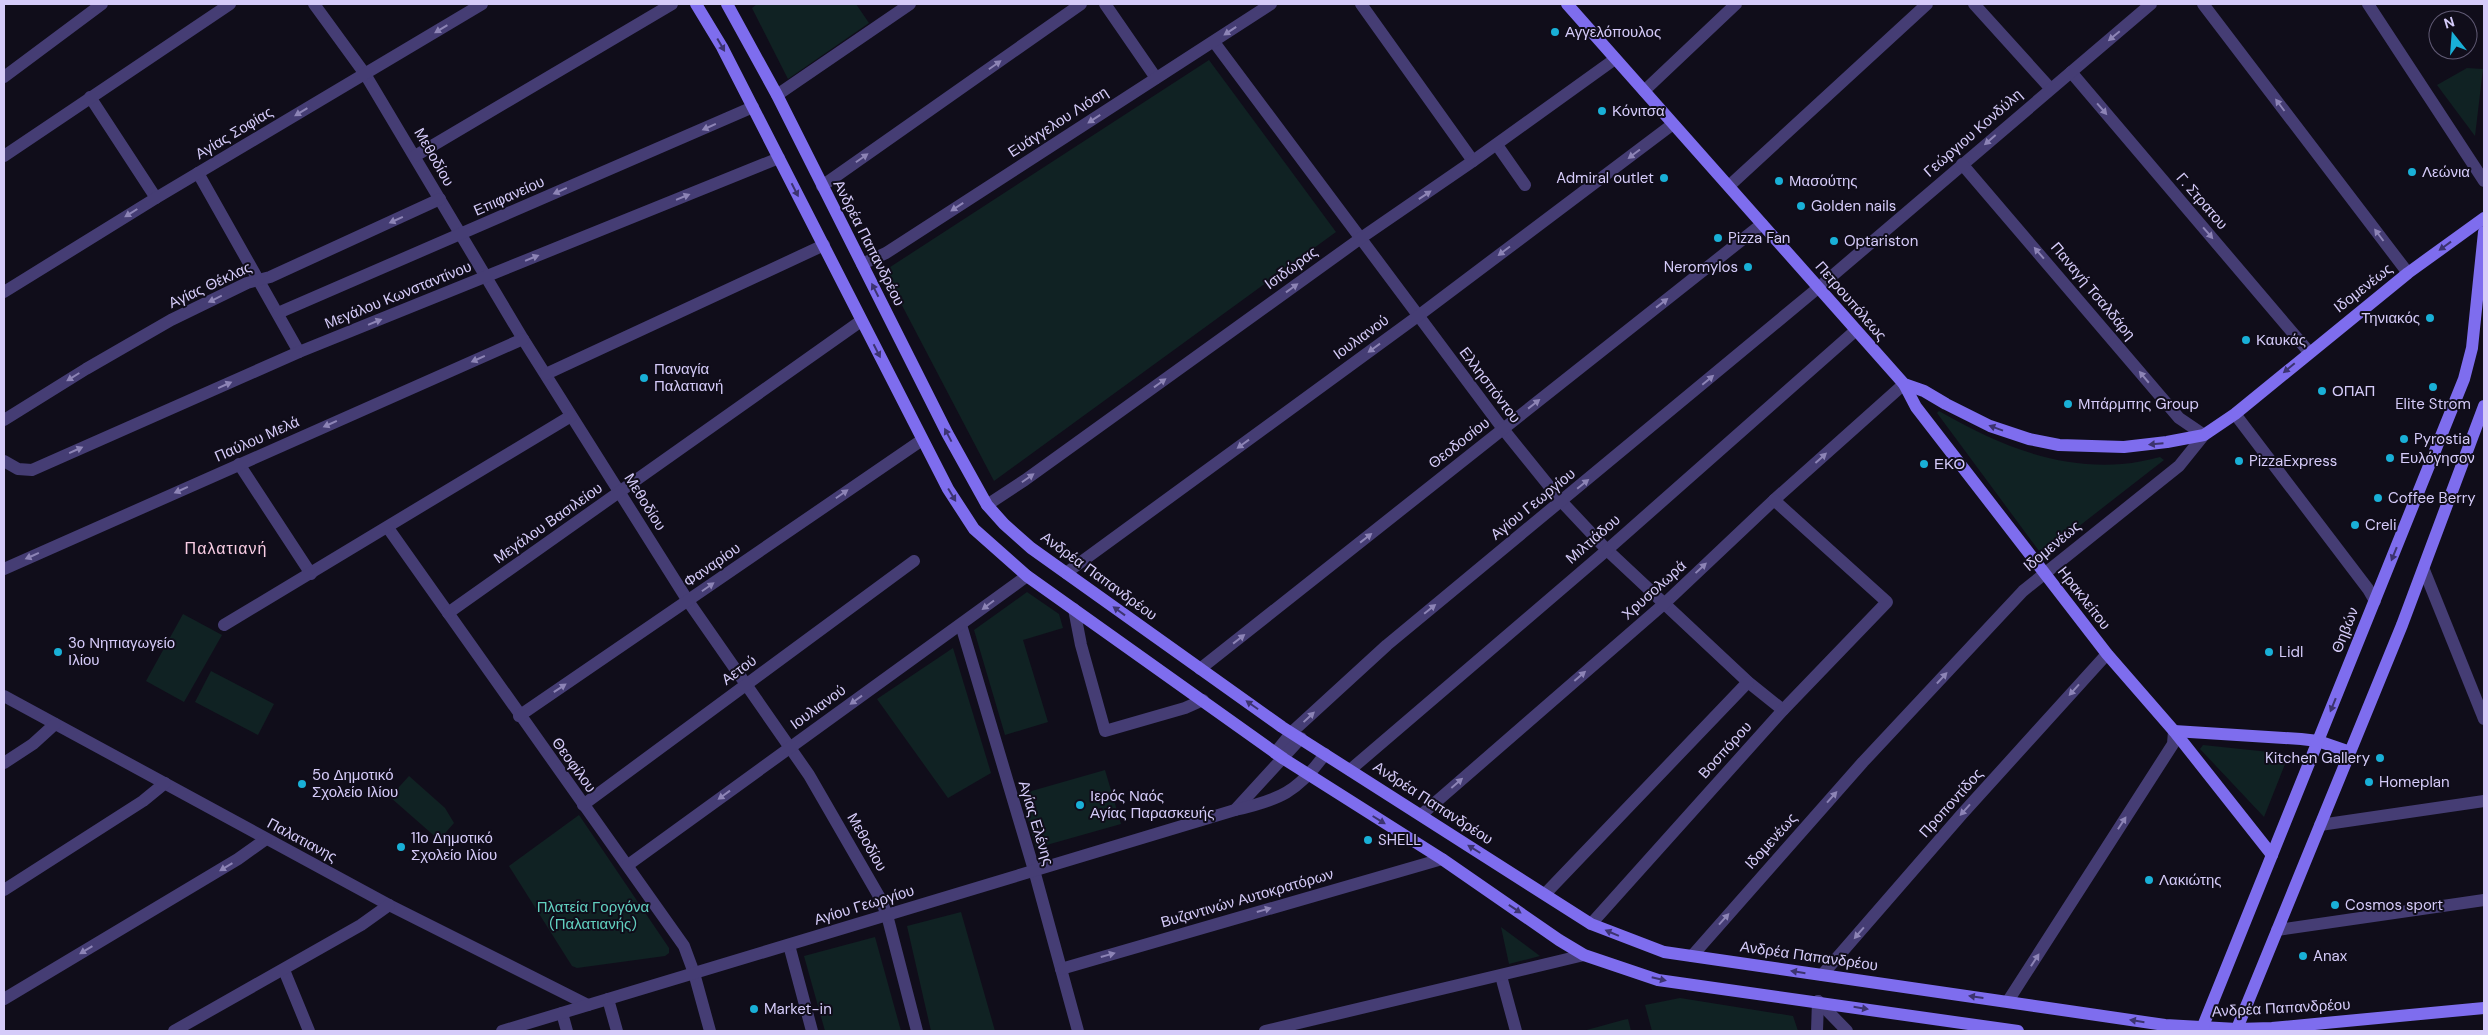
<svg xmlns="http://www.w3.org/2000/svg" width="2488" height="1035" font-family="'DM Sans',sans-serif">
<rect width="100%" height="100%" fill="#100d1a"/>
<!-- green -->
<g fill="#102223">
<path d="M757,4H856L869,23L788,79L752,8Z"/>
<path d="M1209,60L1336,232L994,481L884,271Z"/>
<path d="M2467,68L2483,69L2475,136L2437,85Z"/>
<path d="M1939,411C1996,444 2055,469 2122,464C2135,463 2148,460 2160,457L2164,460L2042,555L1937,413Z"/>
<path d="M1027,592L1059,614L1063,628L1023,640L1048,722L1005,735L974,630Z"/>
<path d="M183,614L222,635L184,702L146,681Z"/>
<path d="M953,648L991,773L948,798L877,699Z"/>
<path d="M211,671L274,704L258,735L195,702Z"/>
<path d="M2203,745L2289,754L2264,817L2200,749Z"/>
<path d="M1105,770L1121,824L1036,848L1021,794Z"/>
<path d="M409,776L445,808L454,823L439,840L390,797Z"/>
<path d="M579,815L669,948V953L665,956L577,968L572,966L509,866Z"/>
<path d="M961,912L995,1031H931L907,926Z"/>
<path d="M1501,927L1540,956L1509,964Z"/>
<path d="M875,937L901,1031H825L804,956Z"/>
<path d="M1680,998L1793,1016L1798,1031H1652L1645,1005Z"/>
<path d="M1628,1019L1631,1031H1583L1623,1020Z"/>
</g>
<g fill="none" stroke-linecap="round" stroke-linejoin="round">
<!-- minor -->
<g stroke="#453d74" stroke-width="12">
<path d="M314,4L365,74L523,339L688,601L809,775L880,898L887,915L917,1031"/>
<path d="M1105,4L1156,78"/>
<path d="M1361,4L1473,161"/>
<path d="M1974,4L2050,88"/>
<path d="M2203,4L2408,273"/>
<path d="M2368,4L2484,181"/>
<path d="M1214,42L1503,429L1562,502L1607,550L1748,682L1783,710"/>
<path d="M2071,72L2309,352"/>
<path d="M4,77L102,4"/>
<path d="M1644,91L1736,4"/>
<path d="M777,95L910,4"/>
<path d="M90,97L156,198"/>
<path d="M1497,145L1525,185"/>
<path d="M4,156L230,4"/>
<path d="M415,156L672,4"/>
<path d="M198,173L299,352"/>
<path d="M822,186L1081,4"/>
<path d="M1729,186L1927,4"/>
<path d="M862,264L886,253L1271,4"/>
<path d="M4,292L156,198L482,4"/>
<path d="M278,313L753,107"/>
<path d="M546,374L824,245"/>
<path d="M2235,414L2368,589L2375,601"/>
<path d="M4,420L86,369L171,320L247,283L270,277L440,199"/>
<path d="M4,461L18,469L32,470L299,352L779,158"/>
<path d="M239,464L311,574"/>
<path d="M987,505L1025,480L1361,238L1473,161L1615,59"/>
<path d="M388,528L684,946L694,973L710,1031"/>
<path d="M4,569L523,339"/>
<path d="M2424,570L2484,719"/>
<path d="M1066,573L1418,316L1673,124"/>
<path d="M1074,609L1081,645L1105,731L1185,708L1203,700"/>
<path d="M448,613L861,321"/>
<path d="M224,625L571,416"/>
<path d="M961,625L1034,870L1078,1031"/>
<path d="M1200,669L1762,224"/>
<path d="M4,696L389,905L588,1005"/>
<path d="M519,716L922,440"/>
<path d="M1275,753L1292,732L1387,645L1818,288L2151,4"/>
<path d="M4,763L33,744L55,724"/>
<path d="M1350,770L1607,550L1855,331"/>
<path d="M583,805L914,561"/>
<path d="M1421,815L1665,603L1774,500L1904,384"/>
<path d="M2320,825L2484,801"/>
<path d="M628,865L1027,576"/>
<path d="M4,890L143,801L165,783"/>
<path d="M1545,894L1748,682"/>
<path d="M1591,924L1783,710L1887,602L1774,500"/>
<path d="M2277,930L2484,900"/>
<path d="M789,945L812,1031"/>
<path d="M1692,956L1863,762L2023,591L2179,466L2204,435L2179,418L1962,164"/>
<path d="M1061,969L1442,859"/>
<path d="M284,970L309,1031"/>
<path d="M1822,975L1962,814L2107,654"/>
<path d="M1501,976L1516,1031"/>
<path d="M4,999L238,859L266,839"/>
<path d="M608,999L617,1031"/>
<path d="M1818,1001L1847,1031"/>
<path d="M2008,1001L2173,744L2174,731"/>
<path d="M562,1013L567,1031"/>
<path d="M174,1031L361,925L389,905"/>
<path d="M1265,1031L1584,955"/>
<path d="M1817,1031L1818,1001"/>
</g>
<!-- tertiary -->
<g stroke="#453d74" stroke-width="12">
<path d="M1235,810L1301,738"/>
<path d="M502,1031L1235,810C1279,800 1298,792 1325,754"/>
</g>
<!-- secondary -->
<g stroke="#7e6dee" stroke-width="12">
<path d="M696,4L722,47L948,489L974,529L1027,576L1284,759L1442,859L1559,940L1584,955L1658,980L2018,1031"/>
<path d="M727,4L777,95L947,433L987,505L1004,524L1031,548L1282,727L1591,924L1664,952L2165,1025L2237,1029L2272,1028L2484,1008"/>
<path d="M1567,4L1904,384L1924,391L1946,404L1990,426L2029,439L2059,445L2124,447L2167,442L2204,435L2235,414L2408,273L2484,218"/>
<path d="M1904,384L1916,407L2107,654L2174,731L2272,855"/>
<path d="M2174,731L2301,739L2318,741L2350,752"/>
<path d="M2201,1031L2464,379L2472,348L2484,232"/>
<path d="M2236,1031L2402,625L2484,406"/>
</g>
</g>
<!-- one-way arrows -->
<defs><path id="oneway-solid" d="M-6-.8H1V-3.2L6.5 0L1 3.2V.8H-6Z" transform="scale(1.25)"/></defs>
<g fill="#8d84b6">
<use href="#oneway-solid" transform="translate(441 29) rotate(149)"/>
<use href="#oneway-solid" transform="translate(1230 31) rotate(146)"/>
<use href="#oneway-solid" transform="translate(2114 36) rotate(140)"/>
<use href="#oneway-solid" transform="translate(995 65) rotate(-35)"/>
<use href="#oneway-solid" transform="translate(2280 105) rotate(-127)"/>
<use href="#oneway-solid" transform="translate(2102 109) rotate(49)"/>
<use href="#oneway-solid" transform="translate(301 112) rotate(149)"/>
<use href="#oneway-solid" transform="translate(1094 119) rotate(147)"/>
<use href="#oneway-solid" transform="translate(709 127) rotate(156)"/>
<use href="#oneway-solid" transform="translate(1990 140) rotate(139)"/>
<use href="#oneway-solid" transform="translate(1634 154) rotate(143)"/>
<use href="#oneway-solid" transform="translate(862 158) rotate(-35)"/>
<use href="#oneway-solid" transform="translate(560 191) rotate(156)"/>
<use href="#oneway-solid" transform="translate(1425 195) rotate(-34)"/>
<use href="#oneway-solid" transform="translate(683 197) rotate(-22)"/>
<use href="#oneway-solid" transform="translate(957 207) rotate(147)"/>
<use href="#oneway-solid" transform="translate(131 213) rotate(148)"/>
<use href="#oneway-solid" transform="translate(396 220) rotate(156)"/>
<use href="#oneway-solid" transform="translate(2208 233) rotate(49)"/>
<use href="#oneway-solid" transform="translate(2379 235) rotate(-127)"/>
<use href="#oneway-solid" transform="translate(1504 251) rotate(143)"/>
<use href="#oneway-solid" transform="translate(2039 253) rotate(-131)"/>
<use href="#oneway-solid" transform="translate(532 258) rotate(-22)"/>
<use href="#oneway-solid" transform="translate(1292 288) rotate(-36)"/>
<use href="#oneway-solid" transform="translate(215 299) rotate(154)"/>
<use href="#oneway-solid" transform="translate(1662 303) rotate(-38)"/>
<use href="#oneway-solid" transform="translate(375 322) rotate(-22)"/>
<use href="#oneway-solid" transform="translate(1374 348) rotate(144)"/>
<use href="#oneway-solid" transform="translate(478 359) rotate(156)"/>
<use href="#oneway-solid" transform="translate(73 377) rotate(148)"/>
<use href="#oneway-solid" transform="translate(2144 377) rotate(-130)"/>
<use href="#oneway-solid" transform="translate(1708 380) rotate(-40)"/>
<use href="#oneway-solid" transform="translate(1160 383) rotate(-36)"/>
<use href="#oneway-solid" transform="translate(225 385) rotate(-24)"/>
<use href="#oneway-solid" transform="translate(1534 404) rotate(-38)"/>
<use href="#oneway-solid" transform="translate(330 424) rotate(156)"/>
<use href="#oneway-solid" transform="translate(1243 444) rotate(144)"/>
<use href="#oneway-solid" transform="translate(76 450) rotate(-24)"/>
<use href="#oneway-solid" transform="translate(1821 458) rotate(-42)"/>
<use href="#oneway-solid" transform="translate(1028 478) rotate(-35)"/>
<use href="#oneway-solid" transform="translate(1583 484) rotate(-39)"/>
<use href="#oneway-solid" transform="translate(181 490) rotate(156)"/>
<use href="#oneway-solid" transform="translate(842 494) rotate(-35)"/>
<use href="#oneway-solid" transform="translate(1366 538) rotate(-38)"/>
<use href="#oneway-solid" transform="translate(32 556) rotate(156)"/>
<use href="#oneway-solid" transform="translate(1701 568) rotate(-43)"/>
<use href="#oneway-solid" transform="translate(708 587) rotate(-35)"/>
<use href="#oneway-solid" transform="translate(988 605) rotate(143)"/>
<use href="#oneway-solid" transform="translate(1430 609) rotate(-39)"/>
<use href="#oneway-solid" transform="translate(1239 639) rotate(-38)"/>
<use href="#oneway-solid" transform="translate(1580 676) rotate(-41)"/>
<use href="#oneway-solid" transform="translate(1942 678) rotate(-47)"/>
<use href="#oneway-solid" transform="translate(560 688) rotate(-34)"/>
<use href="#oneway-solid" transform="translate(2074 690) rotate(132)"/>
<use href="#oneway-solid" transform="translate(856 700) rotate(144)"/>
<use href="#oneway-solid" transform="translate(1309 717) rotate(-43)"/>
<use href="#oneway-solid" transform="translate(1457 783) rotate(-41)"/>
<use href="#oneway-solid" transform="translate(724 795) rotate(144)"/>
<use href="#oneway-solid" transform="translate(1832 797) rotate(-48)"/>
<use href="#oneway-solid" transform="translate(1965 810) rotate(132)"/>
<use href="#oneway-solid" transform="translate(2122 823) rotate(-57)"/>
<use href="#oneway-solid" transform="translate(226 867) rotate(149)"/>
<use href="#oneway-solid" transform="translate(1264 910) rotate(-16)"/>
<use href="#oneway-solid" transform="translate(1724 919) rotate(-48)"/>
<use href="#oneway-solid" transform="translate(1859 933) rotate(131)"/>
<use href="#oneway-solid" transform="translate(86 950) rotate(149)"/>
<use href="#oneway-solid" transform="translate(1108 955) rotate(-16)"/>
<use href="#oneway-solid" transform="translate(2035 960) rotate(-57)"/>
</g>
<g fill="#3c336f">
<use href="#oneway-solid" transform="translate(721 45) rotate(60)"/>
<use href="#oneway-solid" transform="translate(795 190) rotate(63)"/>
<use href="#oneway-solid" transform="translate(2445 246) rotate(144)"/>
<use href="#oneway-solid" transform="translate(875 290) rotate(-117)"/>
<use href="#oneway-solid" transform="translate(877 351) rotate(63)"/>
<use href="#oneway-solid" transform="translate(2289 368) rotate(140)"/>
<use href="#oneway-solid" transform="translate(1996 428) rotate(-160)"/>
<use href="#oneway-solid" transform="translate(948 435) rotate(-118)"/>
<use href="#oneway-solid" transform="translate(2156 444) rotate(175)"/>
<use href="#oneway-solid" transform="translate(952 495) rotate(59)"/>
<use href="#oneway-solid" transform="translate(2394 554) rotate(112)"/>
<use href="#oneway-solid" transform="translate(1119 611) rotate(-144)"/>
<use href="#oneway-solid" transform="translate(1252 705) rotate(-145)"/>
<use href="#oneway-solid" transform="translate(2333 705) rotate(112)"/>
<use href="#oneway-solid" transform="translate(1379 820) rotate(32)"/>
<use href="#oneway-solid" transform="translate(1474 849) rotate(-148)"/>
<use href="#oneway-solid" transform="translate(1515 909) rotate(34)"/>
<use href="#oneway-solid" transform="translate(1612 933) rotate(-157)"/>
<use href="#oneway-solid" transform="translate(1798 972) rotate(-171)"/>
<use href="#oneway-solid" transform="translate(1659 979) rotate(13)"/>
<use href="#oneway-solid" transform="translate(1976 997) rotate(-172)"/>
<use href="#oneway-solid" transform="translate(1861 1008) rotate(9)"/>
<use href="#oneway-solid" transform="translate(2137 1021) rotate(-171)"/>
</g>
<!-- markers -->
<g fill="#19b0d7" stroke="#100d1a" stroke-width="2">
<circle cx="1555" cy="32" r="5"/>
<circle cx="1602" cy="111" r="5"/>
<circle cx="2412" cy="172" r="5"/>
<circle cx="1664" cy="178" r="5"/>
<circle cx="1779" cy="181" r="5"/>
<circle cx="1801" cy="206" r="5"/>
<circle cx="1718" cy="238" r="5"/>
<circle cx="1834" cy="241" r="5"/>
<circle cx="1748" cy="267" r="5"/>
<circle cx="2430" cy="318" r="5"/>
<circle cx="2246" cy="340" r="5"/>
<circle cx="644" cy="378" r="5"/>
<circle cx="2433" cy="387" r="5"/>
<circle cx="2322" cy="391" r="5"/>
<circle cx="2068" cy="404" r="5"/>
<circle cx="2404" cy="439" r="5"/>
<circle cx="2390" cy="458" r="5"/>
<circle cx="2239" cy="461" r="5"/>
<circle cx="1924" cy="464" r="5"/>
<circle cx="2378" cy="498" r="5"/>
<circle cx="2355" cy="525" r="5"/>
<circle cx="58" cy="652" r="5"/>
<circle cx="2269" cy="652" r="5"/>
<circle cx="2380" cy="758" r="5"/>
<circle cx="2369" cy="782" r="5"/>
<circle cx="302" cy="784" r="5"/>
<circle cx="1080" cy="805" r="5"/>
<circle cx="1368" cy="840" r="5"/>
<circle cx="401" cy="847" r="5"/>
<circle cx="2149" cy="880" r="5"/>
<circle cx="2335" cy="905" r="5"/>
<circle cx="2303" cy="956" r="5"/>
<circle cx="754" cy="1009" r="5"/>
</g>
<g text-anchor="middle" stroke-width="4" stroke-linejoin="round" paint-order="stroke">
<!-- poi labels -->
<g font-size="15" fill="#d5cbf9" stroke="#100d1a" text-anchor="start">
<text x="1565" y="37">Αγγελόπουλος</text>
<text x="1612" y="116">Κόνιτσα</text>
<text x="2422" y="177">Λεώνια</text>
<text x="1654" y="183" text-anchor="end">Admiral outlet</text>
<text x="1789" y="186">Μασούτης</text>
<text x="1811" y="211">Golden nails</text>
<text x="1728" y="243">Pizza Fan</text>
<text x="1844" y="246">Optariston</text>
<text x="1738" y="272" text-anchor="end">Neromylos</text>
<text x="2420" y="323" text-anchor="end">Τηνιακός</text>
<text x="2256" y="345">Καυκάς</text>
<text x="654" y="374">Παναγία<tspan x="654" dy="17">Παλατιανή</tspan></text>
<text x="2332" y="396">ΟΠΑΠ</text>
<text x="2078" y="409">Μπάρμπης Group</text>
<text x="2433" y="409" text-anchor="middle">Elite Strom</text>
<text x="2414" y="444">Pyrostia</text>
<text x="2400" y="463">Ευλόγησον</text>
<text x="2249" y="466">PizzaExpress</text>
<text x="1934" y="469">ΕΚΟ</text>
<text x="2388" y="503">Coffee Berry</text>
<text x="2365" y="530">Creli</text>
<text x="68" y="648">3ο Νηπιαγωγείο<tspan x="68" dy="17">Ιλίου</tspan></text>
<text x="2279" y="657">Lidl</text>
<text x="2370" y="763" text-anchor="end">Kitchen Gallery</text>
<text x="312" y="780">5ο Δημοτικό<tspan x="312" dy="17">Σχολείο Ιλίου</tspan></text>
<text x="2379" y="787">Homeplan</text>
<text x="1090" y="801">Ιερός Ναός<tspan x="1090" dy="17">Αγίας Παρασκευής</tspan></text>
<text x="411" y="843">11ο Δημοτικό<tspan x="411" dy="17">Σχολείο Ιλίου</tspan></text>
<text x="1378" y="845">SHELL</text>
<text x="2159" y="885">Λακιώτης</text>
<text x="2345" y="910">Cosmos sport</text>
<text x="2313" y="961">Anax</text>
<text x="764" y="1014">Market-in</text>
</g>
<!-- street labels -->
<g font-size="15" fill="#d5cbf9" stroke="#100d1a">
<text transform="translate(1058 122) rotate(-33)" y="5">Ευάγγελου Λιόση</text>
<text transform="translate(234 133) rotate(-31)" y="5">Αγίας Σοφίας</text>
<text transform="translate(1973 133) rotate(-41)" y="5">Γεώργιου Κονδύλη</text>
<text transform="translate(434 157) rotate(60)" y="5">Μεθοδίου</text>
<text transform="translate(509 196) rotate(-24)" y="5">Επιφανείου</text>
<text transform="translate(2202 201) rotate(49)" y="5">Γ. Στρατου</text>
<text transform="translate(869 243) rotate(63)" y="5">Ανδρέα Παπανδρέου</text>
<text transform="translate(1291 268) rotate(-36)" y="5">Ισιδώρας</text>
<text transform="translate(210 285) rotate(-25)" y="5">Αγίας Θέκλας</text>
<text transform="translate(2363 288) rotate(-38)" y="5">Ιδομενέως</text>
<text transform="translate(2093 291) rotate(50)" y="5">Παναγή Τσαλδάρη</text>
<text transform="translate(398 295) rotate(-22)" y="5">Μεγάλου Κωνσταντίνου</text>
<text transform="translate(1851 301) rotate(49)" y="5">Πετρουπόλεως</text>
<text transform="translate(1361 337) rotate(-36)" y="5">Ιουλιανού</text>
<text transform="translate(1490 385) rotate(53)" y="5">Ελλησπόντου</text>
<text transform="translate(257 439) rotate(-24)" y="5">Παύλου Μελά</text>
<text transform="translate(1459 443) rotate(-38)" y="5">Θεοδοσίου</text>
<text transform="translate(645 502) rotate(58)" y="5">Μεθοδίου</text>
<text transform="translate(1533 504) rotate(-39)" y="5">Αγίου Γεωργίου</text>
<text transform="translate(548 523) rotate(-35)" y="5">Μεγάλου Βασιλείου</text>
<text transform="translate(1593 539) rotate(-41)" y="5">Μιλτιάδου</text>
<text transform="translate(2052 546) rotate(-40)" y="5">Ιδομενέως</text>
<text transform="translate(712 565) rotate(-35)" y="5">Φαναρίου</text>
<text transform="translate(1099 576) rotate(36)" y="5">Ανδρέα Παπανδρέου</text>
<text transform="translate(1654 590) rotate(-42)" y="5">Χρυσολωρά</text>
<text transform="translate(2084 598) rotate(52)" y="5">Ηρακλείτου</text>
<text transform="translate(2345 630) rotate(-68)" y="5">Θηβών</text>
<text transform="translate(739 670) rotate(-36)" y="5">Αετού</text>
<text transform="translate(818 707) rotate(-36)" y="5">Ιουλιανού</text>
<text transform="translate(1725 750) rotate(-48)" y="5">Βοσπόρου</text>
<text transform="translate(574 765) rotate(54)" y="5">Θεοφίλου</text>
<text transform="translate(1433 803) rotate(33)" y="5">Ανδρέα Παπανδρέου</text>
<text transform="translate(1951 803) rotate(-48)" y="5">Προποντίδος</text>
<text transform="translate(1036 823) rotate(73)" y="5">Αγίας Ελένης</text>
<text transform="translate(302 840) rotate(28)" y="5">Παλατιανης</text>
<text transform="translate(1771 841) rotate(-48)" y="5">Ιδομενέως</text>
<text transform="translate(867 842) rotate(60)" y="5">Μεθοδίου</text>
<text transform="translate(1247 898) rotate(-16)" y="5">Βυζαντινών Αυτοκρατόρων</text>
<text transform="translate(864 905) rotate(-17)" y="5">Αγίου Γεωργίου</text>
<text transform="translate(1809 956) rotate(8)" y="5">Ανδρέα Παπανδρέου</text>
<text transform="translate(2281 1008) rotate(-3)" y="5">Ανδρέα Παπανδρέου</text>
</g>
<!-- park labels -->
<g font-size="15" fill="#61cfbf" stroke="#100d1a">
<text x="593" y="912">Πλατεία Γοργόνα<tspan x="593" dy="17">(Παλατιανής)</tspan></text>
</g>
<!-- neighbourhood labels -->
<g font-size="16" letter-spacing="1" fill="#f9cde4" stroke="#100d1a">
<text x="226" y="554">Παλατιανή</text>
</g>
</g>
<!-- border -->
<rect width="2488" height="1035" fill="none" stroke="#d5cbf9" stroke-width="10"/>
<!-- north arrow -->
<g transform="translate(2453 35) rotate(343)"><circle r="24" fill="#100d1a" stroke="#5f5973"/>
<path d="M0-4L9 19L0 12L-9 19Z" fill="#19b0d7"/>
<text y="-8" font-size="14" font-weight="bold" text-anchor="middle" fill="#d5cbf9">N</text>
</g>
</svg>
